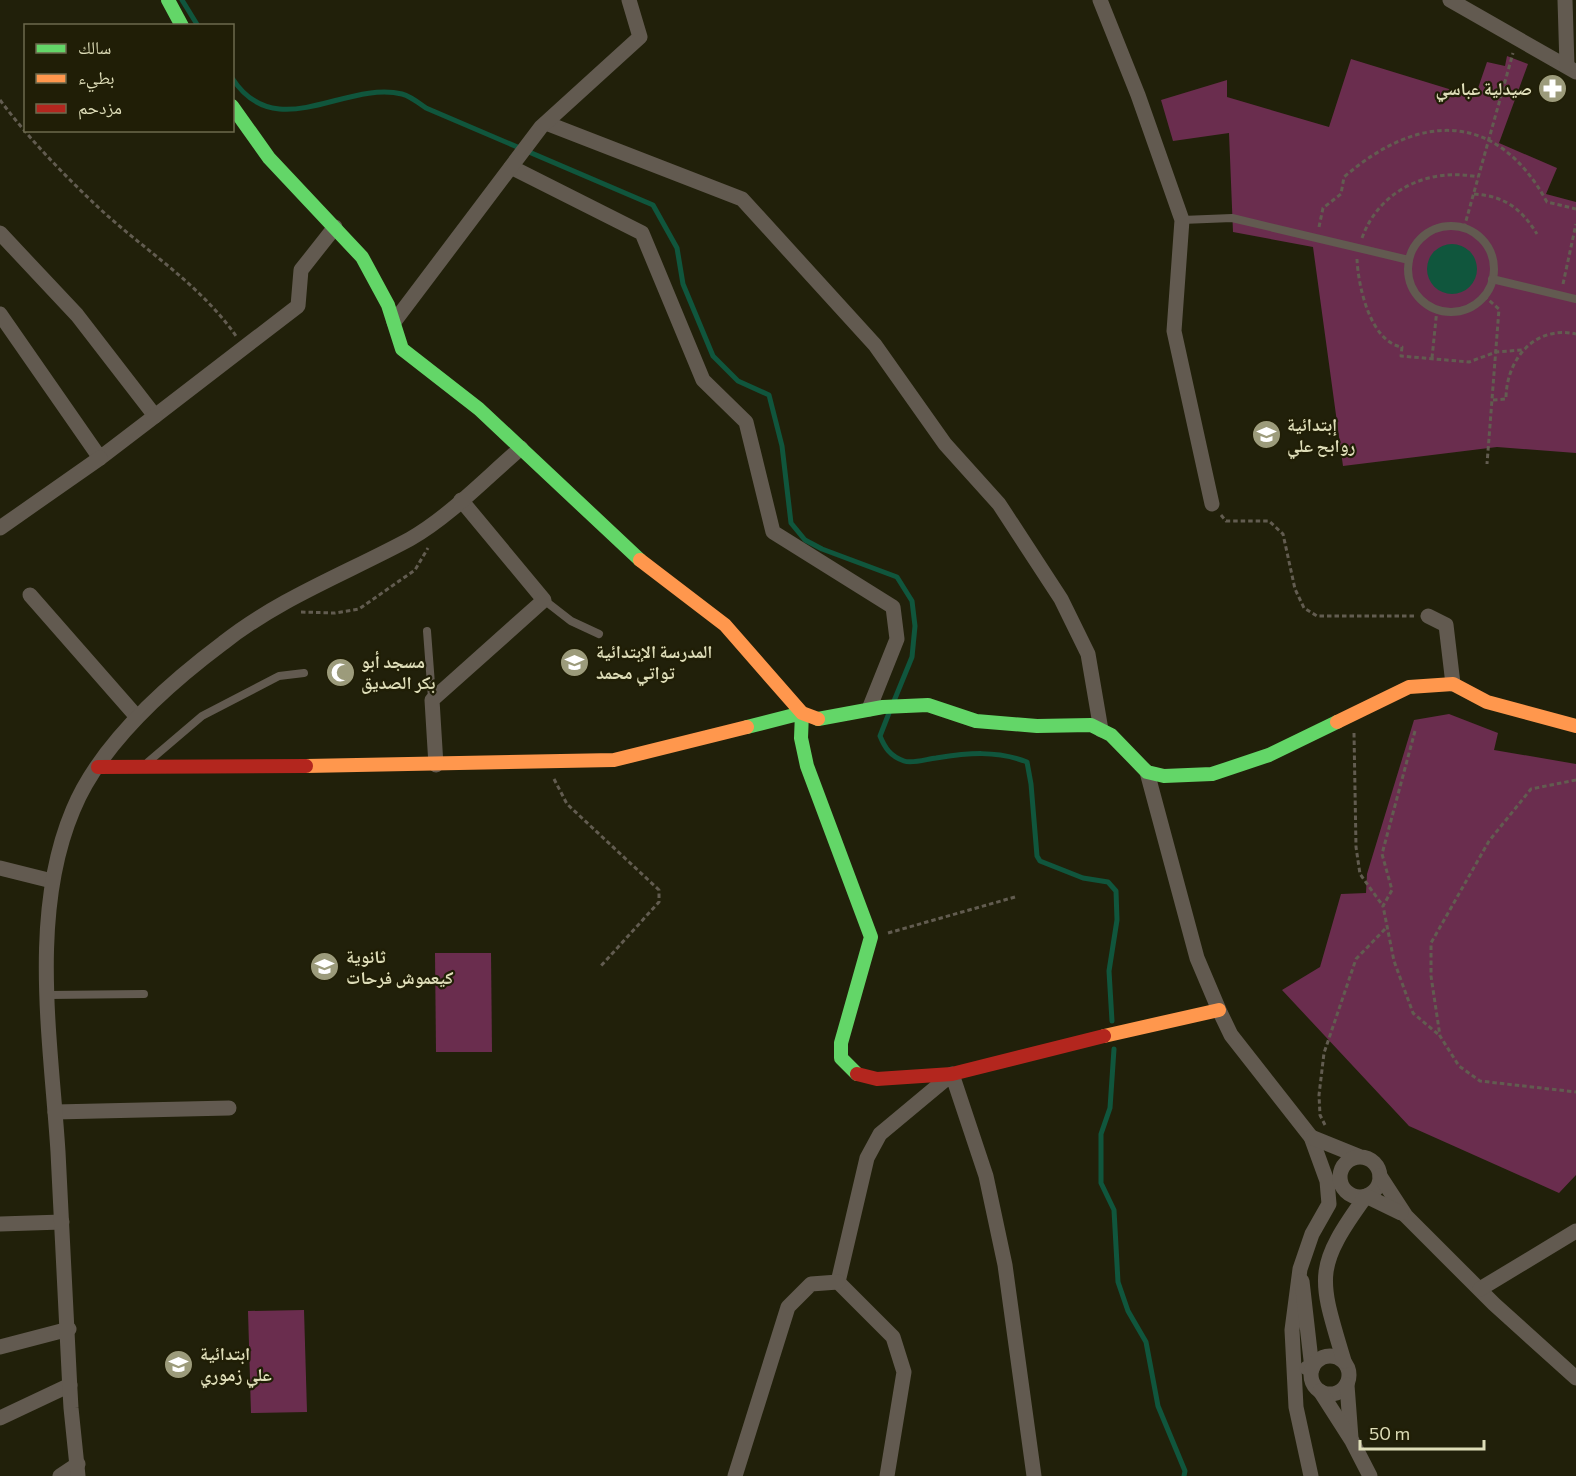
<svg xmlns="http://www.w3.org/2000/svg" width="1576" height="1476" font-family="Commissioner,'Noto Naskh Arabic',sans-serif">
<rect width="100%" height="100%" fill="#21200a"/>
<!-- green -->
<g fill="#6a2d4e">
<path d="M1507,56L1528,64L1499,143L1557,168L1546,194L1576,202V453L1497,447L1343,466L1313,247L1233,232L1229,133L1173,141L1161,100L1227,80V97L1329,127L1351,59L1475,97L1487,62L1505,66Z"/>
<path d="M1449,714L1498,733L1494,750L1576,764V1175L1559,1193L1409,1126L1282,990L1320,967L1341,894L1366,893L1367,874L1414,720Z"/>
<path d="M435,953H491L492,1052H436Z"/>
<path d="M304,1310L307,1412L251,1413L248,1311Z"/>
</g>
<!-- water -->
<circle fill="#10563d" cx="1452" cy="269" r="25"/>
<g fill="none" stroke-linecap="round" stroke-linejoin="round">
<!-- stream -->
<g stroke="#10563d" stroke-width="5">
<path d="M182,0L198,26"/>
<path d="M232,78C276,146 345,80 402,94C410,96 419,103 426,108L653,205L677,248L683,284L713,356L738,381L769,395L782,446L791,523L805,540L822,549L897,577L912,601L915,626L912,657L894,701"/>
<path d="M889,713L880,736C885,748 890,756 904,761C912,764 927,759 936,758C968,753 996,750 1027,762L1031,784L1037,856L1040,861L1083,878L1108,882L1116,891L1117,920L1109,971L1112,1021"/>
<path d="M1114,1049L1110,1108L1101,1134V1183L1114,1210L1118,1282L1128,1311L1146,1342L1158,1406L1185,1471L1184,1476"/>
</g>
<!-- path -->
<g stroke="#625c50" stroke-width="3" stroke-dasharray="4.5 3" stroke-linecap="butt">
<path d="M0,100C29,139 64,175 99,208C144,250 200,284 236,336"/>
<path d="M1474,194C1504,196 1521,208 1537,234"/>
<path d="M1319,227L1323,208L1341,194L1344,177C1418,113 1496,109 1547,202L1576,209"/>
<path d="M1464,228L1513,53"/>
<path d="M1362,238C1379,190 1429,167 1478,177"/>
<path d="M1357,259C1358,285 1370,342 1402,347L1401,356L1469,362L1496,352L1522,350"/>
<path d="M1563,284L1576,224"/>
<path d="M1484,296L1499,309L1487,464"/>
<path d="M1432,358L1437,309"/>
<path d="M1493,400L1506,399C1506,360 1534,325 1576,334"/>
<path d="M1221,515L1226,521H1269L1283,534L1295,589L1304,608L1317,616H1415"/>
<path d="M301,612L335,613L359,609L415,570L428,548"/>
<path d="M1415,731L1382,854L1392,890L1383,906L1394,961L1413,1013L1439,1035"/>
<path d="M1354,733L1356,847L1360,874L1383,906"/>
<path d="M554,779L567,804L659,890V902L600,967"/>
<path d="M1576,780L1531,789L1489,841L1431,943V976L1440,1036L1459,1066L1480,1081L1576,1092"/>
<path d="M888,933L1015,897"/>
<path d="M1325,1125L1320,1115L1319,1095L1324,1053L1356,959L1387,927"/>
</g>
<!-- lane -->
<g stroke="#625a50" stroke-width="8">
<path d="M1182,220L1232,218L1409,260"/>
<circle cx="1451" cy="269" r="43"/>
<path d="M1492,279L1576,299"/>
<path d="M544,600L571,621L599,634"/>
<path d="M427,631L432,698"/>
<path d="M148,762L202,716L279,676L304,673"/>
<path d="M48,995L144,994"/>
</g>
<!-- street -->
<g stroke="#625a50" stroke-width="15">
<path d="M1100,0L1138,95L1182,220L1174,331L1212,504"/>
<path d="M1450,0L1576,72"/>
<path d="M1565,0L1567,66"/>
<path d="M546,123L742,199L875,345L945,444L999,504L1061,599L1088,654L1101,730"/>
<path d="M511,167L642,233L703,380L746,422L773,532L893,607L897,639L869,709"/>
<path d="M0,233L77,315L155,416L298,306L301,270L335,227"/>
<path d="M0,314L100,458L155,416"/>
<path d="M394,322L541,127L640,37L629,0"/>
<path d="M0,528L100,458"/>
<path d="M30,595L137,717"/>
<path d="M1428,616L1446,625L1453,684"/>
<path d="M436,765L432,700L544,600L461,500"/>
<path d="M1147,772L1197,958L1219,1010L1231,1035L1311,1137L1327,1181L1329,1204L1312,1234L1300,1269L1292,1330L1296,1407L1311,1476"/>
<path d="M0,868L52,881"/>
<path d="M55,1112L229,1108"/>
<path d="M1311,1137L1358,1156"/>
<circle cx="1360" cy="1177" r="20"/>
<path d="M1380,1176L1406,1216L1494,1304L1576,1378"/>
<path d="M0,1224L62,1222"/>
<path d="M1302,1281L1312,1369L1307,1368"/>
<path d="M838,1282L867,1158L880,1134L952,1074L986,1176L1005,1265L1034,1476"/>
<path d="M838,1282L893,1337L904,1372L887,1476"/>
<path d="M1480,1289L1576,1231"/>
<path d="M0,1347L69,1329"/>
<circle cx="1330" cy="1375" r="19"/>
<path d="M1344,1361C1319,1277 1313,1269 1366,1196L1401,1213"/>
<path d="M1347,1385L1351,1438"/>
<path d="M1320,1391L1352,1441L1370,1476"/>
<path d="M0,1418L70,1385"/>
<path d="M60,1476L78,1464"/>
<path d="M78,1476L71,1408C66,1323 63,1238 58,1152C51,1042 29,914 73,810C100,744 167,685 223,643C280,598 347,573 410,539C449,517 487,477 521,448"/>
<path d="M735,1476L788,1307L811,1284L838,1282"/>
</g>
<!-- fast -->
<g stroke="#63d668" stroke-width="14">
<path d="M168,0L182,26"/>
<path d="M232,106L269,158L362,257L388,305L402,349L479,409L640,560"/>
<path d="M818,719L883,707L928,705L976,721L1037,726L1091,725L1111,735L1147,772L1164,776L1212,774L1269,755L1337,722"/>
<path d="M747,727L802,713L801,738L807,766L871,937L841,1043V1058L857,1074"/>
</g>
<!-- slow -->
<g stroke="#ff974d" stroke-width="14">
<path d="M640,560L725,625L802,713L818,719"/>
<path d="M1337,722L1409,687L1453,684L1487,702L1576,726"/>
<path d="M306,766L614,760L747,727"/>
<path d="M1104,1036L1219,1010"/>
</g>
<!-- jam -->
<g stroke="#b3261e" stroke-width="14">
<path d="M98,767L306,766"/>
<path d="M857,1074L877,1079L952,1074L1104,1036"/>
</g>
</g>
<!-- icons -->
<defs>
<symbol id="pharmacy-disc" viewBox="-11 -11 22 22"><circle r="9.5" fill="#9c9b7b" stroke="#201e06"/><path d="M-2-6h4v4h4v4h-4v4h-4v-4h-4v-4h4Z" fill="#fff"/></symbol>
<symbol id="school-disc" viewBox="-11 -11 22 22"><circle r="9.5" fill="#9c9b7b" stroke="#201e06"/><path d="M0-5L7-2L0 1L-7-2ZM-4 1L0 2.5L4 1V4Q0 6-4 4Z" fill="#fff"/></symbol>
<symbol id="mosque-disc" viewBox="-11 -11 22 22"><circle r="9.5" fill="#9c9b7b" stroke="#201e06"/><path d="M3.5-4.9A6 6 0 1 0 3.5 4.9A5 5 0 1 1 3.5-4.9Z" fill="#fff"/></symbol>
</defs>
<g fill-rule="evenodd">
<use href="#pharmacy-disc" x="1536" y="72" width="33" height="33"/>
<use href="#school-disc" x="1250" y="418" width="33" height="33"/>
<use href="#school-disc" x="558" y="646" width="33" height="33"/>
<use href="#mosque-disc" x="324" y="656" width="33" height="33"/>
<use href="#school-disc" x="308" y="950" width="33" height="33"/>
<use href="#school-disc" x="162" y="1348" width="33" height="33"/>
</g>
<g text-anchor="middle" stroke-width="4.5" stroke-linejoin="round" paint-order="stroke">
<!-- poi labels -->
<g font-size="18" font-weight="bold" fill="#deddb8" stroke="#201e06" text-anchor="start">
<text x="1532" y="95" text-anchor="end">صيدلية عباسي</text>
<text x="1287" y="431">إبتدائية<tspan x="1287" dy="21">روابح علي</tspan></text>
<text x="596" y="658">المدرسة الإبتدائية<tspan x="596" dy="21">تواتي محمد</tspan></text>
<text x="361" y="668">مسجد أبو<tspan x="361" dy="21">بكر الصديق</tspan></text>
<text x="346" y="963">ثانوية<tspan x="346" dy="21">كيعموش فرحات</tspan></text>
<text x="200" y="1360">ابتدائية<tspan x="200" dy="21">علي زموري</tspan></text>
</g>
</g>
<!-- legend -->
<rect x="24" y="24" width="210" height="108" fill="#201e06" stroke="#6c6a4d" stroke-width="1.5"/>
<rect x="36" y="44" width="30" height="9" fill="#63d668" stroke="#6c6a4d" stroke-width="1.5"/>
<text x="78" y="54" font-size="18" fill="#deddb8">سالك</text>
<rect x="36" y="74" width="30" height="9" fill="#ff974d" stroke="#6c6a4d" stroke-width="1.5"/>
<text x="78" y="84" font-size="18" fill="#deddb8">بطيء</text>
<rect x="36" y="104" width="30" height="9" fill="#b3261e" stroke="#6c6a4d" stroke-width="1.5"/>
<text x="78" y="114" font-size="18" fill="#deddb8">مزدحم</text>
<!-- scale -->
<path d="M1360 1440v9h124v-9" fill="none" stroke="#deddb8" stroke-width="3"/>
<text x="1369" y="1440" font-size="18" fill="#deddb8" stroke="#201e06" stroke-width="4.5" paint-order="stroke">50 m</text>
</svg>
